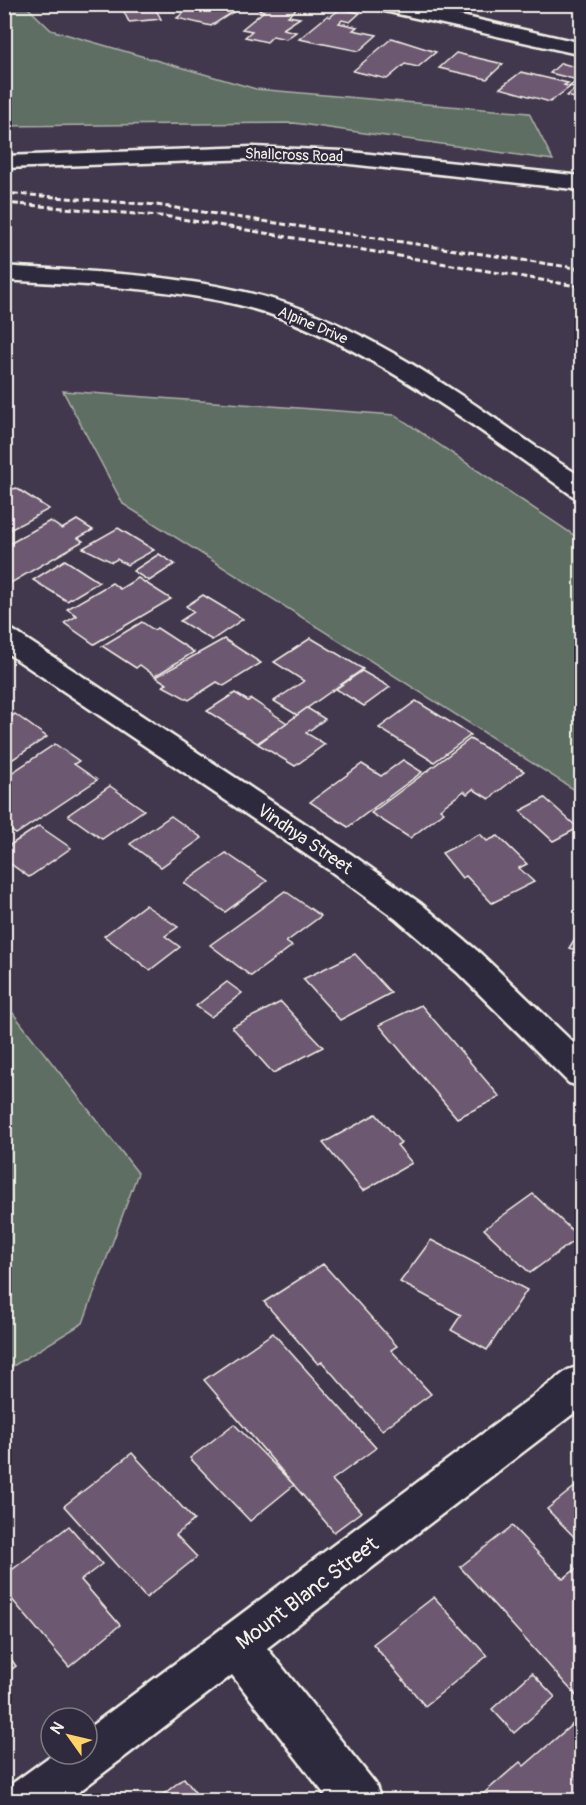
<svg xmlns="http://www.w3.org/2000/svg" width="586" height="1805" font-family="Pangolin,sans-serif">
<rect width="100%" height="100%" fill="#42384d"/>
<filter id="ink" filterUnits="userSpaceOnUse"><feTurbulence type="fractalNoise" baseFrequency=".0167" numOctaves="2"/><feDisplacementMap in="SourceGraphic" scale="12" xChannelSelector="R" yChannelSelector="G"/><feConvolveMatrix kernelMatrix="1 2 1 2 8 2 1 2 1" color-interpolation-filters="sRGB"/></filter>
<g filter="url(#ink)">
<!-- green -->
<g fill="#5f6e64" stroke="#aab0a6" stroke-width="1.5">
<path d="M4,5H25L51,30L256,89L529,113L553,160L294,123L5,126Z"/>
<path d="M63,391L395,415L581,540V794L123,504Z"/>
<path d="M5,1003L138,1173L83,1323L5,1371Z"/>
</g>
<!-- building -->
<g fill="#6d5971" stroke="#f4f1e8" stroke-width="1.5">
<path d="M195,4H238L237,6L241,7L211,26L177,18Z"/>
<path d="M266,4L300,6L288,16L300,18L283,29L296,32L286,39L273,36L267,42L245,37L252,31L242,29L264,11L259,10Z"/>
<path d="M141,6L143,9L155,8L161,19L129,22L122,8Z"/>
<path d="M340,9L360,13L350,22L342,20L339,23L357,27L353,30L377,35L359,51L299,39L327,16L330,17Z"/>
<path d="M392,38L436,52L418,67L405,64L387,79L353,71Z"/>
<path d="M456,53L503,64L487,79L439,68Z"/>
<path d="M561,63L582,69V100L567,96L576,88L570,86L578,80L550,73Z"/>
<path d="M521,72L568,83L564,85L570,87L550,102L500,88Z"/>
<path d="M16,488L49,509L4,533V492Z"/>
<path d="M77,520L93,530L78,538L83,541L4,587V547L50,521L62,529Z"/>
<path d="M118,528L154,550L127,565L117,559L112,562L83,548Z"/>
<path d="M159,554L175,564L149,581L133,571Z"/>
<path d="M65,560L99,582L67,601L33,580Z"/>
<path d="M138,578L171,599L94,644L64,623L77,616L67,609L112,583L120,589Z"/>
<path d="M203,595L243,619L212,640L180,621L194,612L186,606Z"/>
<path d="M142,622L154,630L157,628L194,652L155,676L140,665L136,668L102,646Z"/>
<path d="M311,638L363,669L297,715L274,701L304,681L274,662Z"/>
<path d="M224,639L261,663L224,686L217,682L189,700L163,686L167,684L156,677Z"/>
<path d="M362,671L390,687L364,706L336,689Z"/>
<path d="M235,693L248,701L251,699L287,723L257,743L207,711Z"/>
<path d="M416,701L471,735L434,762L379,728Z"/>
<path d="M307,708L325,719L306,733L325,744L295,766L258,744Z"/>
<path d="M15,714L47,737L7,763L4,721Z"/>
<path d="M470,739L524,771L489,799L473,789L467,794L464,791L440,809L444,812L410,838L371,813Z"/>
<path d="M55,744L79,761L74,764L97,780L16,834L4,826V778Z"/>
<path d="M403,760L422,772L348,827L310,802L362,764L381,776Z"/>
<path d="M110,786L144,810L102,839L68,815Z"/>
<path d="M545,798L578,828L553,841L520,811Z"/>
<path d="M171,816L202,838L161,867L130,844Z"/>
<path d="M39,826L71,848L29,877L4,859V849Z"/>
<path d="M480,834L487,841L498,836L527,864L519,868L534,882L492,903L466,876L462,878L442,853Z"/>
<path d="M226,853L267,881L225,912L184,883Z"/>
<path d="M285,891L321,916L286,942L292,946L251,976L210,945Z"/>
<path d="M145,905L178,927L165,936L180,947L150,970L104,936Z"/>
<path d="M582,927V952L569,948Z"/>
<path d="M355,954L391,993L340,1020L303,979Z"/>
<path d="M227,982L242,993L211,1017L196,1006Z"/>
<path d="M281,1002L323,1047L273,1073L232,1027Z"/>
<path d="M421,1005L500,1097L457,1118L379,1025Z"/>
<path d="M376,1114L401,1143L397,1145L412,1163L363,1191L323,1143Z"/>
<path d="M533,1194L579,1237L530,1273L484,1229Z"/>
<path d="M431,1240L527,1290L487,1350L451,1330L461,1315L400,1282Z"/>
<path d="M323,1264L397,1346L391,1350L431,1394L382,1430L322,1362L318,1364L264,1302Z"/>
<path d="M273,1333L376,1448L332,1480L361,1512L334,1532L204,1380Z"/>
<path d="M234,1424L294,1485L250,1521L190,1458Z"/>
<path d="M132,1453L194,1520L176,1535L197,1557L146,1598L64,1506Z"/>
<path d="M582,1481V1545L547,1509Z"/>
<path d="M69,1526L102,1564L81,1580L120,1625L69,1667L4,1590V1576Z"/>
<path d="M512,1526L563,1579L577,1568L582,1573L581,1701L460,1567Z"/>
<path d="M434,1597L487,1656L425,1706L373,1644Z"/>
<path d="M4,1649L16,1666L4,1675Z"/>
<path d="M532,1673L555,1697L514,1733L492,1709Z"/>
<path d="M582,1716V1800H476L520,1762L524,1766Z"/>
<path d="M184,1778L201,1800H156Z"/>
</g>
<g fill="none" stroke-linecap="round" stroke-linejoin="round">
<defs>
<g id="street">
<path d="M371,4H408L582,43V55L380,10Z"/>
<path d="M4,266C99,273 197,274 288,304C386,338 473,404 558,462L582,477V498L573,496C477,428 353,333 239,305C163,287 83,285 4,280Z"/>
<path d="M4,628L14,631L351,854L420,903L481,954L582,1051V1087L569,1083L457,972L396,919L329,870L4,651Z"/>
<path d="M582,1365V1407L267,1648L375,1783L381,1800H329L232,1675L68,1800H7L13,1783L53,1754H87V1729L568,1370Z"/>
</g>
<path id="secondary" d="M253,147L341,151L582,176V190L341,163L253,159L4,168V156Z"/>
</defs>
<!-- street casing -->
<use href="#street" stroke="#f4f1e8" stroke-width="5"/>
<!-- secondary casing -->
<use href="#secondary" stroke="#f4f1e8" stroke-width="5"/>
<!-- street -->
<use href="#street" fill="#2f2a3d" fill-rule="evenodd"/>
<!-- secondary -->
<use href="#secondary" fill="#2f2a3d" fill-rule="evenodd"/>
<!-- rail -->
<g stroke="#f4f1e8" stroke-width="3" stroke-dasharray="6 3" stroke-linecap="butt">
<path d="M4,193L156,205L582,269"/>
<path d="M4,203L170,217L582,287"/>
</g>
</g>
</g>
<g text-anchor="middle" stroke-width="4.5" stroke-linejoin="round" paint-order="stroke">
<!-- far-street labels -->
<g font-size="15" fill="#f4f1e8" stroke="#2f2a3d">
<text transform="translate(294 155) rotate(2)" y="5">Shallcross Road</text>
<text transform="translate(313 325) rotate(23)" y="5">Alpine Drive</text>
</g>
<!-- street labels -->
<g font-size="18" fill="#f4f1e8" stroke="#2f2a3d">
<text transform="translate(305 839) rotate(34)" y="6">Vindhya Street</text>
</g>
<!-- near-street labels -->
<g font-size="21" fill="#f4f1e8" stroke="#2f2a3d">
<text transform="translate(307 1593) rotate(-37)" y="7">Mount Blanc Street</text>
</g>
</g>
<!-- margin -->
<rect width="586" height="1805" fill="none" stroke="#2f2a3d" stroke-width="24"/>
<rect x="12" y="12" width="562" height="1781" fill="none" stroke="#f4f1e8" stroke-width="2" filter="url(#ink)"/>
<!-- north arrow -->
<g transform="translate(69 1736) rotate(304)"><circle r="28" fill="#2f2a3d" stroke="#7e7a81" stroke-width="1.5"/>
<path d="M0-4.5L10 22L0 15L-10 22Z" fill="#ffd166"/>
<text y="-9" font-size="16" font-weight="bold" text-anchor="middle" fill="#f4f1e8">N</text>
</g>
</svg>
